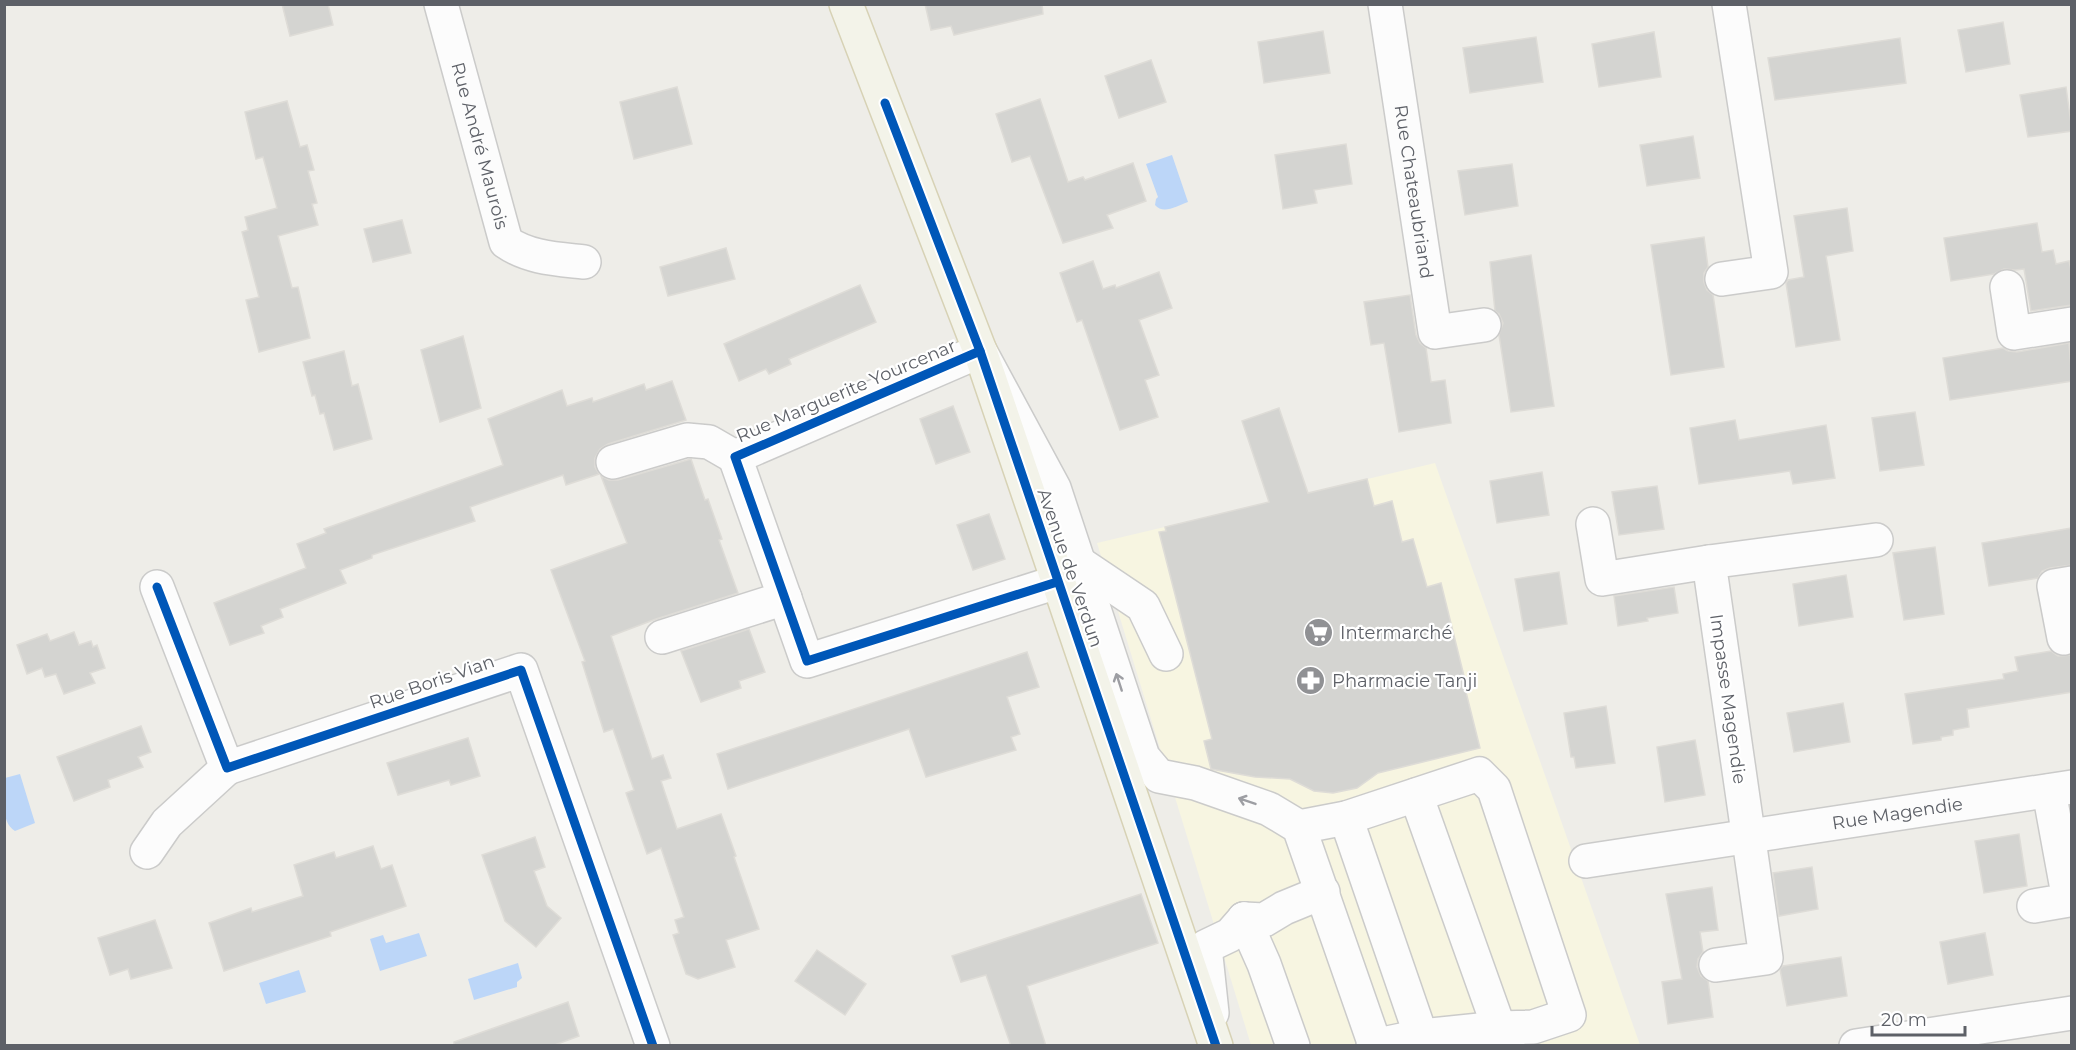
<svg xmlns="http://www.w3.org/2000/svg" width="2076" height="1050" font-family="Montserrat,sans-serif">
<rect width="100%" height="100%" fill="#eeede8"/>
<!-- commercial -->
<path fill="#f7f5e1" d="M1435,463L1640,1045H1251L1097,543Z"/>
<!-- water -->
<g fill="#bcd6f8">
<path d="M1172,155L1188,202C1177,206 1163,215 1155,205L1156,199L1158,197L1146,164Z"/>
<path d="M20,774L35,823L15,831C0,822 4,794 5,778Z"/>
<path d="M419,933L427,956L380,971L370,939L383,935L386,943Z"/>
<path d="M518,963L522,978L517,982V987L474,1000L468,979Z"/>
<path d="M299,970L306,992L266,1004L259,983Z"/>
</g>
<!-- building -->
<g fill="#d4d4d1" stroke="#dedcd7" stroke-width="1.5">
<path d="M282,4H328L333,25L290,36Z"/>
<path d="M925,4H1042L1043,14L954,35L951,26L931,30Z"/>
<path d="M2003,22L2010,64L1966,72L1958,30Z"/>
<path d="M1323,31L1330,73L1264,83L1258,42Z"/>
<path d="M1654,32L1661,77L1599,87L1592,44Z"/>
<path d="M1536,37L1543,82L1470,93L1463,48Z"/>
<path d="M1900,38L1906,83L1775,100L1768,58Z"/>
<path d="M1151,60L1166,102L1119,118L1105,76Z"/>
<path d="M677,87L692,144L634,159L620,102Z"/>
<path d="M2066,87L2072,131L2028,137L2020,95Z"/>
<path d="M1040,99L1068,182L1083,177L1085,180L1133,163L1146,201L1107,215L1113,228L1063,243L1030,156L1012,162L996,114Z"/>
<path d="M287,101L300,147L307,145L314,170L308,171L317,203L312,204L318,225L278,236L292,288L298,287L310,338L259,352L246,300L259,297L242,232L248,230L245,217L277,208L263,157L256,159L245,112Z"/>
<path d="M1693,136L1700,178L1647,186L1640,145Z"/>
<path d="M1346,144L1352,184L1314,190L1317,203L1283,209L1275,155Z"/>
<path d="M1512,164L1518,206L1465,215L1458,171Z"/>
<path d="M1847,208L1853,251L1826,256L1840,340L1796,347L1786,283L1788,280L1804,277L1794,216Z"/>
<path d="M402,220L411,253L373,262L364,229Z"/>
<path d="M2037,223L2042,252L2053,250L2056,264L2069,261L2072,274V305L2031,311L2024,269L2015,270L2004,269L1994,274L1951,281L1944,238Z"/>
<path d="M1704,237L1708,267L1704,273V282L1707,290L1713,295L1724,367L1671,375L1651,245Z"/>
<path d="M726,248L735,279L668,296L660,267Z"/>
<path d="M1531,255L1554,406L1511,412L1499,335L1503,323L1499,314L1495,311L1490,262Z"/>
<path d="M1093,261L1103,289L1115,285L1116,288L1159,272L1172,308L1139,320L1159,375L1145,380L1158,417L1120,430L1082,320L1077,322L1060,273Z"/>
<path d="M860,285L876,322L789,359L791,364L769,374L766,369L739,381L724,344Z"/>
<path d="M1410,295L1416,335L1420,343L1426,348L1431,382L1445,380L1451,423L1399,432L1384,343L1371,345L1364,302Z"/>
<path d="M463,336L481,408L440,422L421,350Z"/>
<path d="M2069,343L2072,381L1950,400L1943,358L2003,348L2008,351L2017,352Z"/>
<path d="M344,351L352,386L358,384L372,439L334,450L324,413L320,414L315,395L312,396L303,362Z"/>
<path d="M672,381L686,420L608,444L600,449L595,458V467L599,474L566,485L563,475L470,507L475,521L372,555V558L340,570L346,583L280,609L283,617L261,626L264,633L230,645L214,603L306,568L297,544L326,533L324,529L503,465L488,419L562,390L567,406L592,398L593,402L644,384L646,390Z"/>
<path d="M953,406L970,452L936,464L920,419Z"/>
<path d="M1279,408L1308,493L1367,479L1374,506L1392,501L1402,542L1413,539L1427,587L1441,583L1465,680H1463L1480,748L1378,773L1357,788L1333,793L1314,791L1290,779L1255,777L1211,769L1204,741L1212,739L1159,532L1166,531L1165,527L1269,502L1242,421Z"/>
<path d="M1915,412L1924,465L1880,471L1872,418Z"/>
<path d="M1735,420L1739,440L1826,425L1835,478L1793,484L1790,471L1699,484L1690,428Z"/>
<path d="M691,459L705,500L708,499L722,539L719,540L738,593L656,619L611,636L652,759L663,755L671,778L661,781L677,829L721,814L736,856L734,857L759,929L726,940L735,967L698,979L686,974L673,935L679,933L675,920L684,917L661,848L647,854L626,793L634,790L613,729L604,732L582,662L585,661L551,570L627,543L601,476L609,480H618Z"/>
<path d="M1542,472L1549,515L1497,523L1490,481Z"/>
<path d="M1657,486L1664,529L1619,535L1612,492Z"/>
<path d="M989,514L1005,559L973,570L957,525Z"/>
<path d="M2072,528V565L2050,568L2042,571L2038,578L1989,586L1982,543Z"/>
<path d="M1935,547L1944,614L1904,620L1893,553Z"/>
<path d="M1559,572L1567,624L1524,631L1515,579Z"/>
<path d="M1846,575L1853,617L1799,626L1793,584Z"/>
<path d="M1674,587L1678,613L1647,618L1648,621L1618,626L1614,596Z"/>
<path d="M749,629L765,672L739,681L741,688L701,702L681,651Z"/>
<path d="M74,632L79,645L91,641L93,647L97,645L105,668L90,673L95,683L64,694L56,674L45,677L42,668L27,674L17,645L47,634L50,641Z"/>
<path d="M2051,651L2058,656L2072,655V692L1967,709L1969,727L1953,730V735L1941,737V740L1913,744L1905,694L2004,679L2003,674L2018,671L2015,657Z"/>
<path d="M1027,652L1039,687L1007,697L1020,734L1011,737L1016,750L926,777L909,729L728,789L717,754Z"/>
<path d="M1843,703L1850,742L1794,752L1787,713Z"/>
<path d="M1606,706L1615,763L1576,768L1574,757H1571L1564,713Z"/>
<path d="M141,726L151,752L138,757L143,767L108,780L110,787L74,801L57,757Z"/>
<path d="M468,738L480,776L451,785L449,780L398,795L387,763Z"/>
<path d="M1695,740L1705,795L1665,802L1657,747Z"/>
<path d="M2019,834L2027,886L1984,893L1975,841Z"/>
<path d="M535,837L545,867L534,871L547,906L561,918L536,947L505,921L482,855Z"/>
<path d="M373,846L381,869L392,865L406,906L330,932L331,936L224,971L209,923L251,908L252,912L303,896L294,865L334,852L336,858Z"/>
<path d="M1812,867L1818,909L1779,916L1773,873Z"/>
<path d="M1712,887L1718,930L1700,932L1703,952L1698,959L1697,967L1701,976L1708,981L1713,1017L1668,1024L1662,982L1682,979L1666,894Z"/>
<path d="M1141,894L1158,943L1027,986L1046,1046H1011L986,975L961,982L952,956Z"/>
<path d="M155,920L172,968L131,979L128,969L110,975L98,938Z"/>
<path d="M1985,933L1993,975L1948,984L1940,942Z"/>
<path d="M817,950L866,984L845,1015L795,981Z"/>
<path d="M1841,957L1847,996L1787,1006L1780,969L1783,966Z"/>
<path d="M568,1002L579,1036L552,1046H454V1042Z"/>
</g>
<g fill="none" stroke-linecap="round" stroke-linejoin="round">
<defs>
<g id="minor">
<path id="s1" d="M441,4L506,242C529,258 557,259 584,262"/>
<path id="s2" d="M1385,4L1435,332L1484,325"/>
<path d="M1722,279L1771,272L1729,4"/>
<path d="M2007,287L2014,333L2072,324"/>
<path d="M613,462L687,440L709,442L735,457"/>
<path d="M1593,524L1602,579L1709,562"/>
<path d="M1079,563L1143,606L1166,654"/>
<path d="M1057,582L807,661L735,457L980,351L1054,488L1143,757L1159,776L1195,783L1269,809L1299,827L1375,1045"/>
<path d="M157,587L227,768L521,670L653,1046"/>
<path d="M662,637L785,598"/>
<path d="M2064,638L2054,586L2072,583"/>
<path d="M1416,795L1499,1028L1508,1046"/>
<path d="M1346,818L1421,1036"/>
<path d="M1299,827L1346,818L1479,774L1494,789L1569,1015L1533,1027L1499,1028L1421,1036L1373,1046"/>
<path d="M147,852L167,823L227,768"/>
<path id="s3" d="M1586,861L2072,787"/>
<path d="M2034,906L2069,900L2049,791"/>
<path d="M1244,919L1264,964L1293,1046"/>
<path d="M1244,919L1264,920L1284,908L1323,892"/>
<path d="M1716,965L1766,958L1709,562L1876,540"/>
<path d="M1212,1013L1205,947L1230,935L1244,919"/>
<path d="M1856,1046L2072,1013"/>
</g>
<path id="major" d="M846,4L980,351L1216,1046"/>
</defs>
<!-- minor casing -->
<use href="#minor" stroke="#cbcbca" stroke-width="36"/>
<!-- major casing -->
<use href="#major" stroke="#d7d2b5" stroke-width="36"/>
<!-- minor -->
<use href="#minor" stroke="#fcfcfc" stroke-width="33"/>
<!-- major -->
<use href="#major" stroke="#f3f3e9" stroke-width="33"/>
<defs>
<g id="cycleway">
<path d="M885,103L980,351L1216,1046"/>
<path d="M980,351L735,457L807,661L1057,582"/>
<path d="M157,587L227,768L521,670L653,1046"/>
</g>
</defs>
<!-- cycleway casing -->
<use href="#cycleway" stroke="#fff" stroke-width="13"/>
<!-- cycleway -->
<use href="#cycleway" stroke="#0057b8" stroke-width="9"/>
</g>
<!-- one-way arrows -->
<defs><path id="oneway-shaft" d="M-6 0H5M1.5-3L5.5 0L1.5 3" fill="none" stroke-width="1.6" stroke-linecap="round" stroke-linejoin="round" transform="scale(1.5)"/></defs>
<g stroke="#9d9ea3">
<use href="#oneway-shaft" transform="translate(1119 682) rotate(-108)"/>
<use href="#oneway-shaft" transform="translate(1247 801) rotate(-161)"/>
</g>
<!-- icons -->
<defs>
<symbol id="supermarket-disc" viewBox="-11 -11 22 22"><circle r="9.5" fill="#909194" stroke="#fff"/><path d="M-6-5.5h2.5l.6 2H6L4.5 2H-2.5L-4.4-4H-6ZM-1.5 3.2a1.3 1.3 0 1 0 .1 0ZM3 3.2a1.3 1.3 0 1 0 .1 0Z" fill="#fff"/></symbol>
<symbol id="pharmacy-disc" viewBox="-11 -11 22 22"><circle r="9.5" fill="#909194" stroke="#fff"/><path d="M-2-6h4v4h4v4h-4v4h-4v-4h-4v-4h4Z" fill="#fff"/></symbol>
</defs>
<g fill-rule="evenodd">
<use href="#supermarket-disc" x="1302" y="616" width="33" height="33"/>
<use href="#pharmacy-disc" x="1294" y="664" width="33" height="33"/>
</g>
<g text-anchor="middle" stroke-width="4.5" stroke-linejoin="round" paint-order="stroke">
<!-- street labels -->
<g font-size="18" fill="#5d6067" stroke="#fff">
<text dy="6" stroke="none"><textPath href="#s1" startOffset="147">Rue André Maurois</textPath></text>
<text dy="6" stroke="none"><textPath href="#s2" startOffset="190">Rue Chateaubriand</textPath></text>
<text transform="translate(846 391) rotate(-23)" y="6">Rue Marguerite Yourcenar</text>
<text transform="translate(1070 568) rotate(71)" y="6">Avenue de Verdun</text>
<text transform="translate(432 682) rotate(-19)" y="6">Rue Boris Vian</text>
<text transform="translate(1728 699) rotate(82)" y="6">Impasse Magendie</text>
<text dy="6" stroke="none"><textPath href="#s3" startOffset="315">Rue Magendie</textPath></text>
</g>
<!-- poi labels -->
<g font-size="18" fill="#5d6067" stroke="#fff" text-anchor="start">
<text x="1340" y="639">Intermarché</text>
<text x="1332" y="687">Pharmacie Tanji</text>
</g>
</g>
<!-- border -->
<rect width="2076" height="1050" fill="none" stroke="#5d6067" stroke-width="12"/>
<!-- scale -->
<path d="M1872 1026v9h93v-9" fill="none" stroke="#5d6067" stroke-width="3"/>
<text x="1881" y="1026" font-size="18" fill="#5d6067" stroke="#ffffff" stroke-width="4.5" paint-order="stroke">20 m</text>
</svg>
